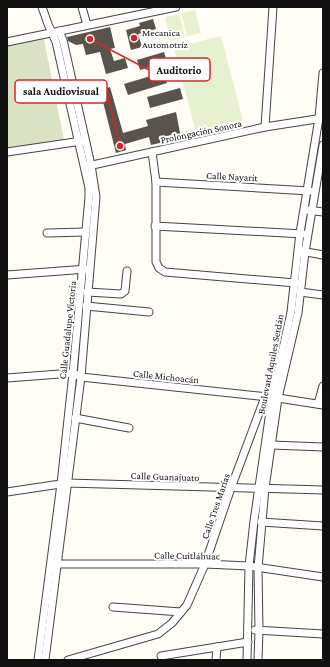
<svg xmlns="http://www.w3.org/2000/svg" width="330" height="667" font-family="'Crimson Pro',serif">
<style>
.cemetery{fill:#d9e3c4}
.pitch{fill:#e6f2cf}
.building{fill:#5a524d}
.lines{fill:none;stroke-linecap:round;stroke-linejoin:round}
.minor-casing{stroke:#444;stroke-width:9}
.minor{stroke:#fff;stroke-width:7}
.poi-dot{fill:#c4262e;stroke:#fff;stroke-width:1.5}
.labels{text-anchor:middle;stroke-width:4;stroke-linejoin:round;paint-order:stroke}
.poi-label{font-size:10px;fill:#111;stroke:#fff;text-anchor:start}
.street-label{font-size:10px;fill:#111;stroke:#fff}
.leader{fill:none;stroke:#d62828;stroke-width:1.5}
.callout-dot{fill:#d62828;stroke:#fff;stroke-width:1.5}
.callout{fill:#fff;stroke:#d62828;stroke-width:1.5}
.callout-label{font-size:11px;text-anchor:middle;font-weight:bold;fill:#111}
</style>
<rect width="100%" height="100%" fill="#fffdf5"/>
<polygon class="cemetery" points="43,35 64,140 7,149 7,44"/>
<g class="pitch">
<polygon points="195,10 201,33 187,36 181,13"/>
<polygon points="179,14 185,37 171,41 165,17"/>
<polygon points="221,36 243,121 196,133 174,48"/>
</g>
<g class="building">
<polygon points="153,19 156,29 138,34 142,47 131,50 126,30 140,26 139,23"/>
<polygon points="110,27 115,48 110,49 114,61 125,58 128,68 106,74 100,52 86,55 83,44 76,45 68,41 67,37"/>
<polygon points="164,52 167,62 140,70 137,60"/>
<polygon points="164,72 167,83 128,95 124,84"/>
<polygon points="110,87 123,133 148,126 146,120 176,112 181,138 151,145 149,137 125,144 126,150 116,153 100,90"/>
<polygon points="180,88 183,99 150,108 147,97"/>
</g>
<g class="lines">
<defs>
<g id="minor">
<polyline points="82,7 87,25"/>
<polyline points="7,42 176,7"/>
<polyline points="265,127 273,7"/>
<polyline points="7,152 82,141"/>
<polyline points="152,152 156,182 156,262 159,268 165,272 296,283"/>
<polyline points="88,166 265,127 323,118"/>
<polyline points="156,182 310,191"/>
<polyline points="307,210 323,212"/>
<polyline points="155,226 303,234"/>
<polyline points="47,233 86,232"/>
<polyline points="301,251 323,255"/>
<polyline points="7,275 87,269"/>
<polyline points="87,292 121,294 125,291 127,271"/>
<polyline points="300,292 323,295"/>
<polyline points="86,306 149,312"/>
<polyline points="7,378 73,373 81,377 278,398 323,405"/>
<polyline points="318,404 323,386"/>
<polyline points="75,418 129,428"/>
<polyline points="271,445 323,447"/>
<polyline points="7,492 67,483 323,490"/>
<polyline points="261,522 323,526"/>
<polyline points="55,564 205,564 249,566 323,577"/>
<polyline points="113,607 181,612"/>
<polyline points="255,630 323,634"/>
<polyline points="161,656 248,642"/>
<polyline points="38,660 61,484 73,373 89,197 89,188 56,42 48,24 42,7"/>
<polyline points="45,660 81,377 96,197 91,165 63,40 59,31"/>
<polyline points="68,660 158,634 172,623 187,605 205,564 231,488 265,397"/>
<polyline points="216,660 217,647"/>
<polyline points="247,660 249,566 254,521 272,398 291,312 300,233 319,118 323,73"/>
<polyline points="258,660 259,630 258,568 265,488 278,398 298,313 305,252 323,145"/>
</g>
</defs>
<use href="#minor" class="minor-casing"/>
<use href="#minor" class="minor"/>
</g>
<circle class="poi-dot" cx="134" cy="38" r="4"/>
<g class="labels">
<g class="poi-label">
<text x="142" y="36">Mecanica<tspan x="142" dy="12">Automotríz</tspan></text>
</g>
<g class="street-label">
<text transform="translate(201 131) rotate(-12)" y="4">Prolongación Sonora</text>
<text transform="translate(232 176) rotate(3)" y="4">Calle Nayarit</text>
<text transform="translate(67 330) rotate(-84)" y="4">Calle Guadalupe Victoria</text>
<text transform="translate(270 364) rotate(-79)" y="4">Boulevard Aquiles Serdán</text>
<text transform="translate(166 376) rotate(6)" y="4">Calle Michoacán</text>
<text transform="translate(165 476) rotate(2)" y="4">Calle Guanajuato</text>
<text transform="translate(215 506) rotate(-71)" y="4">Calle Tres Marías</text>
<text transform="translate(187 555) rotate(1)" y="4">Calle Cuitláhuac</text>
</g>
</g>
<path class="leader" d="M90 39L149 70M120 146L107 92"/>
<g class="callout-dot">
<circle cx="90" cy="39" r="4"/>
<circle cx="120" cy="146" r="4"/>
</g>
<g class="callout">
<rect x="149" y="58" width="61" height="23" rx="4"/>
<rect x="15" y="80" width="92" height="23" rx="4"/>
</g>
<g class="callout-label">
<text x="179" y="74">Auditorio</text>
<text x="61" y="95">sala Audiovisual</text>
</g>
<rect width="330" height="667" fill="none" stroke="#111111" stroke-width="16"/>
</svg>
